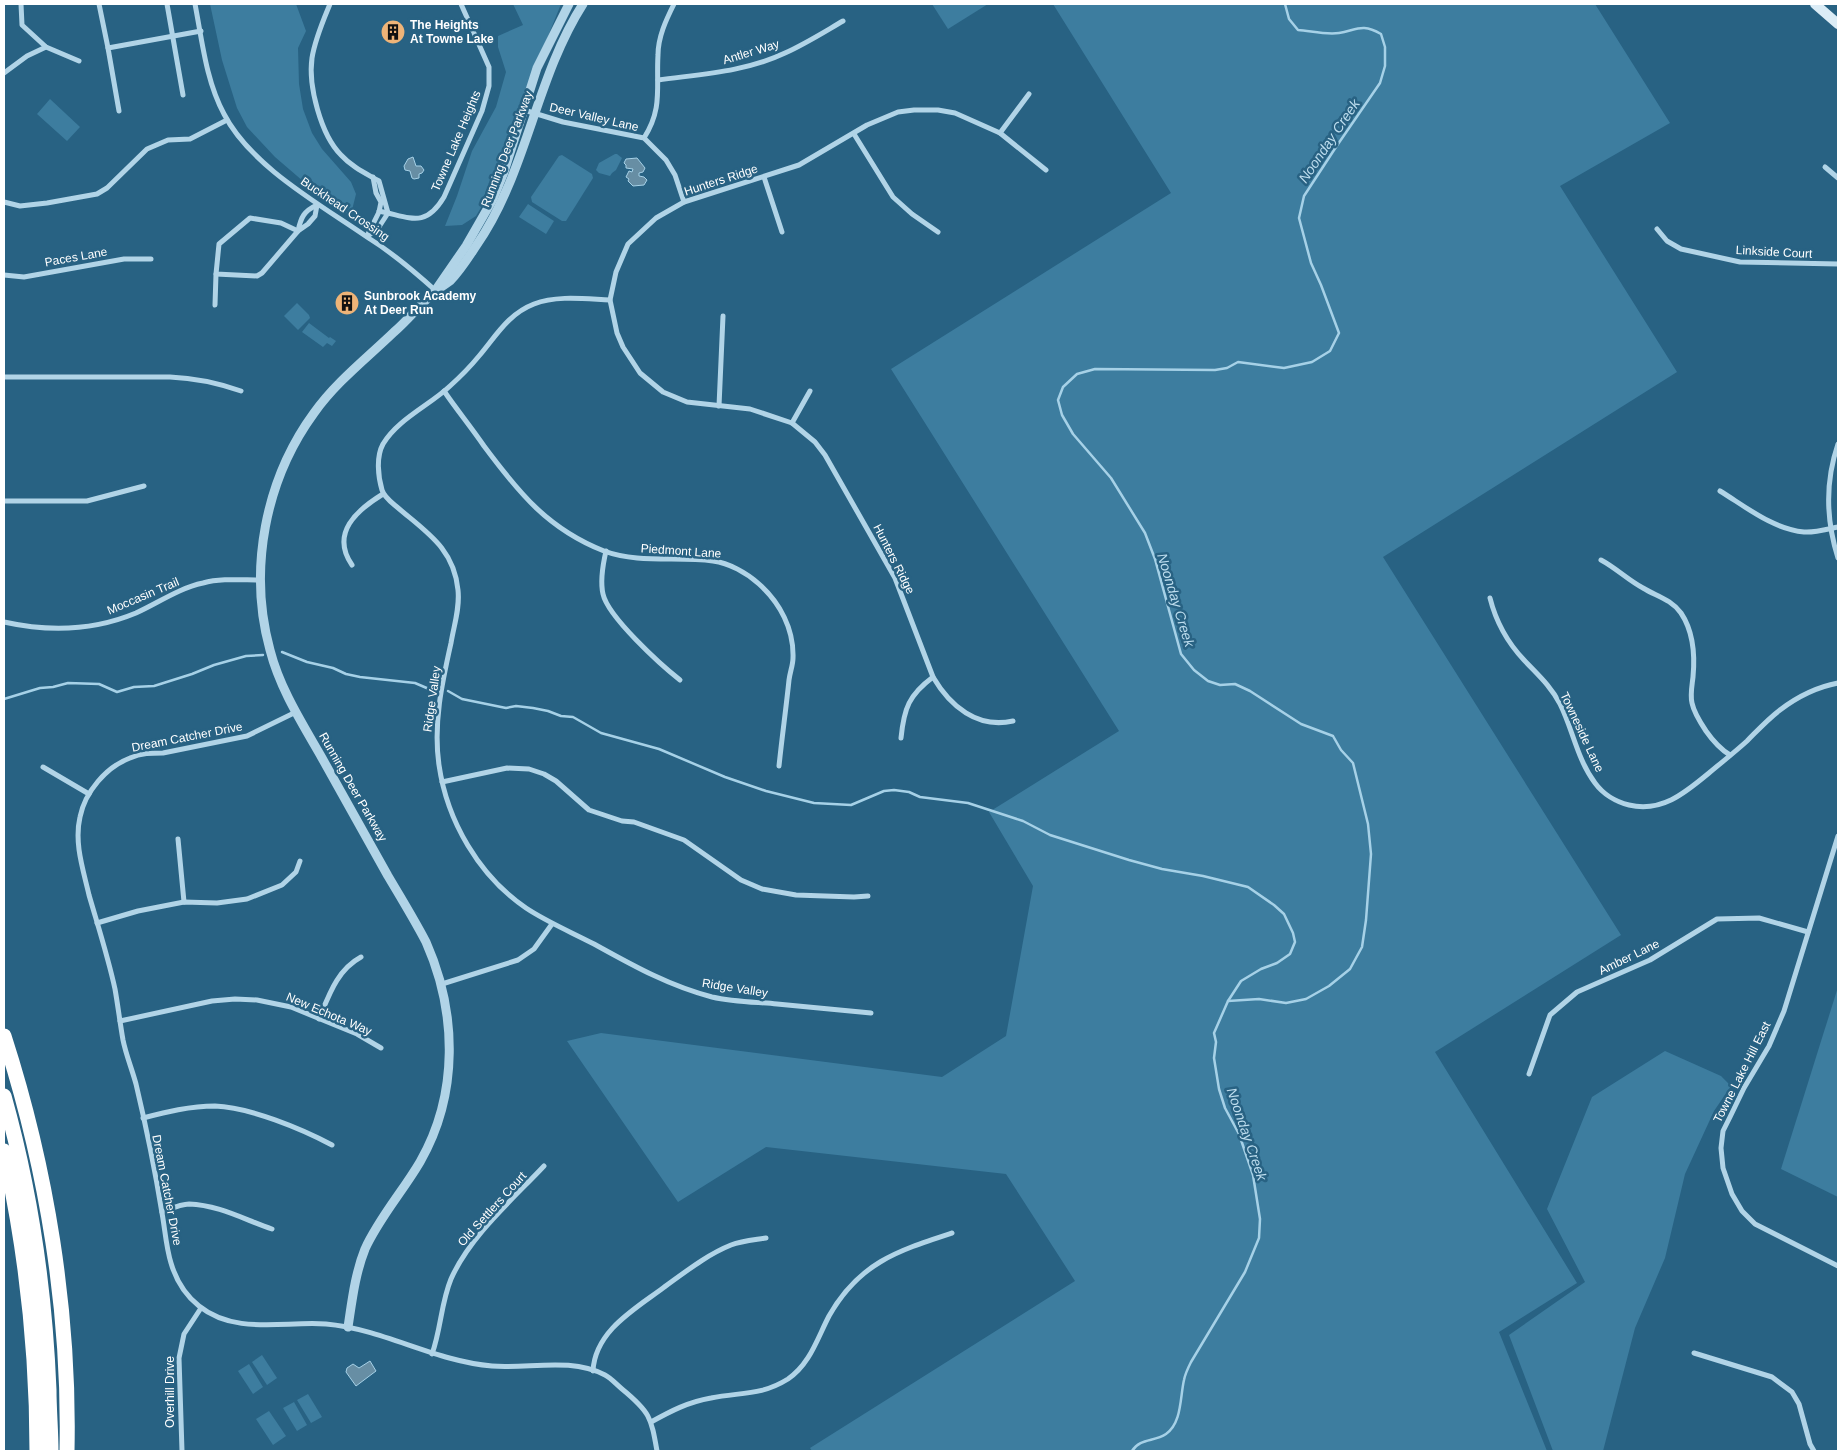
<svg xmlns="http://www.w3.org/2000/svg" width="1842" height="1455" font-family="Arial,sans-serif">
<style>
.green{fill:#3d7d9f}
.water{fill:#678ea4;stroke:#a6d1e7}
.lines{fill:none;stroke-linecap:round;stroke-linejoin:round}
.stream{stroke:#a6d1e7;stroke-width:2.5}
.minor{stroke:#b1d4e7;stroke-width:5}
.tertiary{stroke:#b1d4e7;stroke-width:9}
.secondary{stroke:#dbecf6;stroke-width:10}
.motorway{stroke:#fff;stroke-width:15}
.labels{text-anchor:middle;stroke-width:5;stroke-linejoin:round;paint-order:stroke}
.poi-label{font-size:12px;font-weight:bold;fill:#fff;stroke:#286283;text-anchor:start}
.street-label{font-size:12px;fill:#fff;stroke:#286283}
.water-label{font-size:14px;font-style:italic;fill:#bdddee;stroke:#286283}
</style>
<rect width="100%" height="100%" fill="#286283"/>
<g class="green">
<polygon points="210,4 296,4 306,31 298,48 299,84 303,109 312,133 322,149 351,182 356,194 351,214 343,213 318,194 275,157 247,127 237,108 222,60"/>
<polygon points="513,4 561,4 515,118 502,172 476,216 462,225 445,226 457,196 472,151 496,107 506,72 498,47 498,36 523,25"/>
<polygon points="932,4 988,4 948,29"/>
<polygon points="1053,4 1595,4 1670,123 1560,186 1677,372 1383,557 1621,935 1435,1052 1577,1283 1499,1332 1547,1451 812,1451 810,1448 1075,1281 1006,1174 766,1147 678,1202 567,1041 601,1033 942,1077 1006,1036 1033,886 989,812 1119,731 891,369 1171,193"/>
<polygon points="50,99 80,127 67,141 37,114"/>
<polygon points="615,154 617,154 622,158 616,170 612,173 610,176 599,173 596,170 599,163"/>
<polygon points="562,155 592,174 593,178 566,221 562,221 532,202 531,197 559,156"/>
<polygon points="528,204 554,221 546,234 519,217"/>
<polygon points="297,303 309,315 310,318 298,330 284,316"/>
<polygon points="309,323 329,338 330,337 336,341 332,346 327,343 323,347 302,332"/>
<polygon points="1838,987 1838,1197 1781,1169"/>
<polygon points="1665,1051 1721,1076 1731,1086 1714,1111 1685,1174 1665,1258 1635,1328 1603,1451 1553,1451 1509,1335 1585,1282 1547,1209 1592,1097"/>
<polygon points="262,1355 277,1378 267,1385 252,1362"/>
<polygon points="249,1364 263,1387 253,1394 238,1371"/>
<polygon points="308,1394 322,1417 311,1423 297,1400"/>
<polygon points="294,1402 307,1425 297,1431 283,1408"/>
<polygon points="269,1411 286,1436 273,1445 256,1419"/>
</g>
<g class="water">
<polygon points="413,157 416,166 421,166 424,170 422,173 419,174 419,178 414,179 412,178 410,171 405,170 404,166 408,159"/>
<polygon points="637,158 645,168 643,172 639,173 639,176 644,177 647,180 644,185 633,186 628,181 629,179 626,177 629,171 632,172 633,169 626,168 626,165 624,163 626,159"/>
<polygon points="370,1361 376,1371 356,1386 346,1372 347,1368 353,1364 359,1368"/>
</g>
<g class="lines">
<g class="stream">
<polyline points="282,652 307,662 333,668 346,674 360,677 415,683 429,689"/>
<path d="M 448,691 L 462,699 L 506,708 L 516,706 L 533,708 L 548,711 L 561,716 L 573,717 L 601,733 L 659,749 L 725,777 L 766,791 L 814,803 L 851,805 L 884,791 L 894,790 L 909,792 L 920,797 L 968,803 L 1023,821 L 1050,835 L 1129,860 L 1162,869 L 1203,876 L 1248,887 L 1274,905 L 1284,914 L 1293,933 L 1295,942 L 1290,954 L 1277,963 L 1261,969 L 1241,981 L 1228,1001 L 1214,1033 L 1216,1042 L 1214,1058 L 1219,1089 L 1225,1108 L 1239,1134 L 1253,1175 L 1260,1219 L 1259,1238 L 1245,1272 L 1191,1362 C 1188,1368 1185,1374 1184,1380 C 1180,1397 1182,1423 1166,1434 C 1154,1442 1140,1438 1132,1451"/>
<polyline points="4,699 40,688 53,687 68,683 99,684 117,692 134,687 154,686 192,674 214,665 246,656 263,655"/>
<path d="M 1228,1001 L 1259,999 L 1286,1003 L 1306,999 L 1329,986 L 1350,969 L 1362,947 L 1366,920 L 1371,854 L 1368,824 L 1353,763 L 1341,750 L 1333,736 L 1301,724 L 1250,691 L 1235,684 L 1220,685 L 1208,681 L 1194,670 L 1181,654 L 1155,559 L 1145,533 L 1111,478 L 1073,434 L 1062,415 L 1058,400 L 1063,387 L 1077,374 L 1095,369 L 1215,370 L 1227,368 L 1238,362 L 1284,368 L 1312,362 L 1330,351 L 1339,333 L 1321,285 L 1311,263 L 1299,218 L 1304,196 L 1336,147 L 1380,83 L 1385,66 L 1385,47 L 1381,34 C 1362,23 1357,30 1339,33 C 1326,35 1311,31 1298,30 L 1289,19 L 1285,4"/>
</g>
<g class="minor">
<polyline points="21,4 22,25 46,47 79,61"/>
<polyline points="99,4 108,48"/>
<polyline points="167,4 183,95"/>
<path d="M 195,4 C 202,40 206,81 224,114 C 251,167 323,206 370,239 C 394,254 415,272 436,291"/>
<path d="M 330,4 C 323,21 315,39 312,58 C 308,86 321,135 341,155 C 352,167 365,173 379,181 L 388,213 L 377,230 L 367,236"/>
<polyline points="4,73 27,56 46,47"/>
<path d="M 658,80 C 701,74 745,72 785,53 C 805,44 824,32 843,21"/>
<polyline points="524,110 563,122 644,138 666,160 675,175 684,202"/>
<polyline points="119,111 108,48 201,31"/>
<polyline points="1000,133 1029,94"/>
<polyline points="854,134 893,197 912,214 938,232"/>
<path d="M 644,138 C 663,108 656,88 658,55 C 658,37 666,20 674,4"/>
<polyline points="1825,167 1838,178"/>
<polyline points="764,177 782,232"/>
<polyline points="4,202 20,206 47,203 97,194 107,188 147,149 168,140 190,139 227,120"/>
<path d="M 379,211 C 410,217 425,229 444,197 L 482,111 L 489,86 L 489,67 L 461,4"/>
<polyline points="1657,229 1667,241 1681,249 1740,262 1838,264"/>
<polyline points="298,231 281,223 250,218 219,244 216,274 257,276 262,273 298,231 308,224 315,216 317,205"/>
<path d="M 298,231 C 301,217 304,211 317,205"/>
<polyline points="367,236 379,212 381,202 376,193 373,177"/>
<polyline points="4,275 24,277 124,259 151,259"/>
<path d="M 610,300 C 586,299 557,295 534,304 C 508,314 496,336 479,356 C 470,367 460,377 450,386 C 430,405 398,419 383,444 C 376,457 378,476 382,490 C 384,497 391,502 397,507 C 426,532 454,548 458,590 C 460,608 454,625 451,643 C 442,683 433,724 439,765 C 447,821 479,876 526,908 C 547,922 571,932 594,944 C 632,965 669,986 712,997 C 734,1002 755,1002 777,1004 C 808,1007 840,1010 871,1013"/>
<polyline points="215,305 216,274"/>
<path d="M 4,377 L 170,377 C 195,378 218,383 241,391"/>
<path d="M 444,391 C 457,410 471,427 484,446 C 519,493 548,529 604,551 C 639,564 677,556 713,561 C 729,563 747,573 759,584 C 780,603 794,629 793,658 C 793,665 790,672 789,680 C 786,709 782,737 779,766"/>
<polyline points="719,406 723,316"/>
<polyline points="792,423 810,391"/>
<path d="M 1838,444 C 1825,482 1826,520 1838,558"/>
<path d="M 1720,491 C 1746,507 1773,529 1804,532 C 1814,533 1828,529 1838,527"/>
<polyline points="4,501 87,501 144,486"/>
<path d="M 606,551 C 603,564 600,581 603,594 C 608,617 661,665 680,680"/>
<path d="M 1601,560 C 1616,568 1628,580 1643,588 C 1656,596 1671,599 1681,613 C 1693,631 1695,656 1693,677 C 1692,686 1690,695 1692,703 C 1694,713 1700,722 1706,731 C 1713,741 1720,749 1730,755"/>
<path d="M 352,565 C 330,533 357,510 383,494"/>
<path d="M 1490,598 C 1496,622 1507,642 1524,660 C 1537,674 1551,686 1560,704 C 1573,730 1577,759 1595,783 C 1603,794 1616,802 1629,805 C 1662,813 1686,792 1709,773 C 1722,762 1735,752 1747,741 C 1758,730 1768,719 1780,710 C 1797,697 1817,687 1838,683"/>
<path d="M 4,622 C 49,632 93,631 136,613 C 158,603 179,588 203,583 C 221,578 241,580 260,580"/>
<path d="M 296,712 L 247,736 L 163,753 C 152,753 141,753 130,758 C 106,767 85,792 80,817 C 74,843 83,869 89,895 C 98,926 108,957 115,989 C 118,1006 120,1023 123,1040 C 126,1055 132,1069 136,1084 C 146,1126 155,1170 162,1213 C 165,1229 166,1247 171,1263 C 176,1280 185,1295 199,1306 C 235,1335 283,1321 326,1324 C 383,1329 434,1361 492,1366 C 529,1369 570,1357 605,1375 C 611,1378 617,1385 622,1389 C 650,1412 651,1417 657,1451"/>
<path d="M 1013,721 C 977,729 950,706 933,677 L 895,578 L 825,455 L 815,442 L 792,423 L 750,409 L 687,402 L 663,392 L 640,373 L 623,347 L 617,333 L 610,300 L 616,272 L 628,244 L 656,218 L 684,202 L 799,165 L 867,125 L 898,112 L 914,110 L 938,110 L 955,113 L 1000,133 L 1046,170"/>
<path d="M 901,738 C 904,708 909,695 933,677"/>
<polyline points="43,767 89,794"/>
<polyline points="442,782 507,768 529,769 544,774 556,781 589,810 622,821 634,822 684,840 741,880 762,889 796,895 854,897 868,896"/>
<polyline points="1838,836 1784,1011 1769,1046 1744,1088 1730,1117 1723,1131 1721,1148 1723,1168 1732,1194 1742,1211 1755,1224 1838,1266"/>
<polyline points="178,839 184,902"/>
<polyline points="97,923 138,911 184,902 217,903 247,899 282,885 296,872 300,861"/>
<polyline points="442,984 518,960 534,949 552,924"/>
<path d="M 319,1019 C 329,995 337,970 361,957"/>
<polyline points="120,1021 212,1001 235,999 257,1000 291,1007 357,1034 381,1048"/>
<polyline points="1529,1074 1550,1015 1577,992 1650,960 1717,919 1759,918 1808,932"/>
<path d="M 143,1118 C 166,1112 190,1106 215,1106 C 249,1107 302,1129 332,1145"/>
<path d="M 162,1212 C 170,1209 181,1204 189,1204 C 219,1205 245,1220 272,1229"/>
<polyline points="1694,1353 1772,1377 1792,1392 1799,1404 1810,1444 1814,1451"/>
<path d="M 432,1354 C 441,1329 441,1303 451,1279 C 470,1236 512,1200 544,1166"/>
<path d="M 593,1371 C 595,1331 635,1309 663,1288 C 684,1273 706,1255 731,1245 C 742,1241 754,1240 766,1238"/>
<path d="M 651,1422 C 671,1411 688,1402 711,1398 C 740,1392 761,1396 788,1379 C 810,1364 817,1339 829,1316 C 859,1263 897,1251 952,1233"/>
<polyline points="182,1451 179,1358 184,1334 201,1308"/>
</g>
<g class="tertiary">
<polyline points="437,288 466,246 493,199 504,172 537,68 569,4"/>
<path d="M 348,1327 C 352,1301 355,1274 365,1249 C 379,1218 403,1191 420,1162 C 459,1094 457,1012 426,942 C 414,919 401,898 388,876 C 366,836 344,797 322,758 C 302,723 280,689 270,650 C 248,570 265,480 314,413 C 336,382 367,358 394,332 C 409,319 422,302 437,290 C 441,287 446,284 450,281 C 460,271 468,258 476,246 C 527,173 535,79 583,4"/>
</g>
<polyline class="secondary" points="1815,4 1838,24"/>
<g class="motorway">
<path d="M 4,1036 C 47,1169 70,1312 67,1451"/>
<path d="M 4,1096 C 31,1192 45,1291 49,1390 C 49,1410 51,1431 51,1451"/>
<path d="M 4,1151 C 26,1250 37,1350 37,1451"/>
</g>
</g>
<defs>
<symbol id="building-disc" viewBox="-11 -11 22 22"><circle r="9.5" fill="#eeb478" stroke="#286283"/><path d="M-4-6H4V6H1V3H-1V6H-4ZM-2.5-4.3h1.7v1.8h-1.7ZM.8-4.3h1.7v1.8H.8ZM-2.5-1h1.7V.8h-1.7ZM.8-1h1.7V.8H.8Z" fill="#111"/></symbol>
</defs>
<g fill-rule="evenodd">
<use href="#building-disc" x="379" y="18" width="28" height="28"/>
<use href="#building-disc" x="333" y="289" width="28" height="28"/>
</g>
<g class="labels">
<g class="poi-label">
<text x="410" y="29">The Heights<tspan x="410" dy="14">At Towne Lake</tspan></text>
<text x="364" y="300">Sunbrook Academy<tspan x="364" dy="14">At Deer Run</tspan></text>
</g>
<g class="street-label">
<text transform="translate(751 52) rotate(-17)" y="4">Antler Way</text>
<text transform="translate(594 117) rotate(13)" y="4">Deer Valley Lane</text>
<text transform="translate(456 141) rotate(-67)" y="4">Towne Lake Heights</text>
<text transform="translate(507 149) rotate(-69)" y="4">Running Deer Parkway</text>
<text transform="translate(721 180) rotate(-18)" y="4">Hunters Ridge</text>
<text transform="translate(345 209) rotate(34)" y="4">Buckhead Crossing</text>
<text transform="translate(1774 252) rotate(3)" y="4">Linkside Court</text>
<text transform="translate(76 257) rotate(-10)" y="4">Paces Lane</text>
<text transform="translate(681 551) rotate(4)" y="4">Piedmont Lane</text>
<text transform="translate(894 559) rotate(63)" y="4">Hunters Ridge</text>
<text transform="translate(143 596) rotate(-23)" y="4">Moccasin Trail</text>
<text transform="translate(432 699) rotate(-82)" y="4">Ridge Valley</text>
<text transform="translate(1582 732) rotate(65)" y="4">Towneside Lane</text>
<text transform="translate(187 737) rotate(-11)" y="4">Dream Catcher Drive</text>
<text transform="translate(353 787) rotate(60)" y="4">Running Deer Parkway</text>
<text transform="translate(1629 957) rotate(-26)" y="4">Amber Lane</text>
<text transform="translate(735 988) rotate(9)" y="4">Ridge Valley</text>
<text transform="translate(329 1014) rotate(23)" y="4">New Echota Way</text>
<text transform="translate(1742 1072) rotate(-63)" y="4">Towne Lake Hill East</text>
<text transform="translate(167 1190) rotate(79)" y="4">Dream Catcher Drive</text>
<text transform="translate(492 1209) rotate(-48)" y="4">Old Settlers Court</text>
<text transform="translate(170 1392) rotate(-90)" y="4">Overhill Drive</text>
</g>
<g class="water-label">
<text transform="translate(1329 141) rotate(-56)" y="5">Noonday Creek</text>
<text transform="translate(1176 600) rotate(73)" y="5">Noonday Creek</text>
<text transform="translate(1247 1134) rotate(71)" y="5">Noonday Creek</text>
</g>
</g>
<rect width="1842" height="1455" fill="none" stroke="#ffffff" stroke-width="10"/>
</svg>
